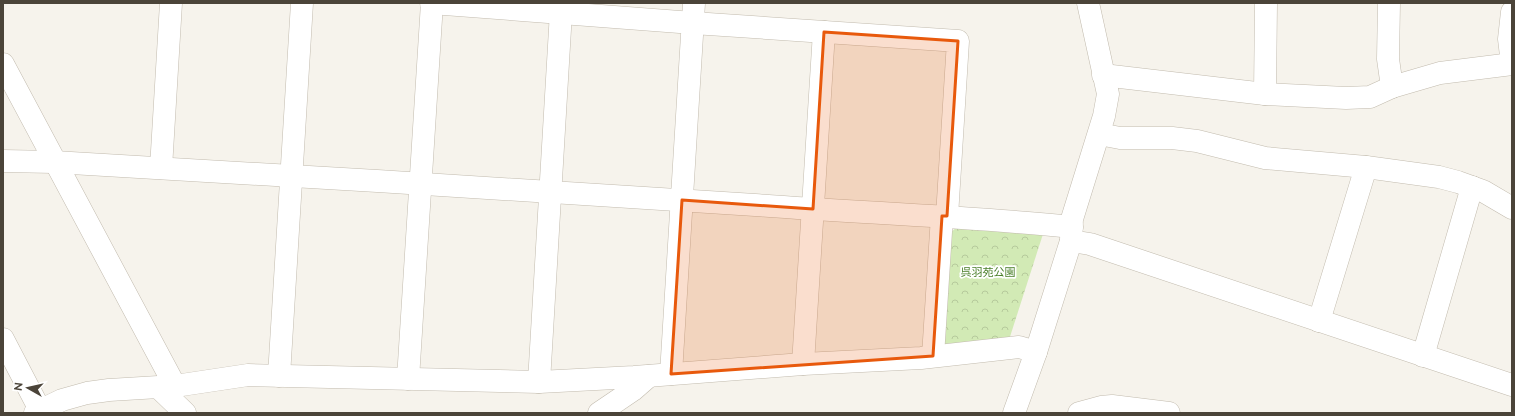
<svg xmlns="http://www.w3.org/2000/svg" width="1515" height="416" font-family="Raleway,'Noto Sans JP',sans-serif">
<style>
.park{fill:url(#park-crowns)}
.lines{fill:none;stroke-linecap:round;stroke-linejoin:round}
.minor-casing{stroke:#c2bbae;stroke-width:23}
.minor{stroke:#fff;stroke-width:22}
.marked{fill:#e8590c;fill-opacity:0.2;stroke:#e8590c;stroke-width:3;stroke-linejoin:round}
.labels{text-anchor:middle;stroke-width:3.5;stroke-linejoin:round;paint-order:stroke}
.park-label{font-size:11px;fill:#4a7f2a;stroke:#fff}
</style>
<defs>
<pattern id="park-crowns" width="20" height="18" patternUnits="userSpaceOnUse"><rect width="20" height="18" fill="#d2eab5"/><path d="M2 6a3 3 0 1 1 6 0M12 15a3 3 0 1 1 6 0" fill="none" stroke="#b6ca9c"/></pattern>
</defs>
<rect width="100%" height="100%" fill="#f6f3ec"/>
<polygon class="park" points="957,227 1043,234 1008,343 942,345 949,234"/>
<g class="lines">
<defs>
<g id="minor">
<polyline points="431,3 693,23 958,41 947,216"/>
<polyline points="1389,3 1388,59 1392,87"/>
<polyline points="3,64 175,386"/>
<polyline points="1512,64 1509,39 1512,12"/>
<polyline points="1103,75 1265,94 1346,98 1370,97 1392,87 1440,73 1512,64"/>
<polyline points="1265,94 1266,3"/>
<polyline points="1099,134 1120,138 1172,138 1197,141 1265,158 1366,167 1439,177 1458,182 1483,191 1512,208"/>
<path d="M 3,161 L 54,162 C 288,175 521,190 755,205 C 860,213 966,216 1072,227"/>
<polyline points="161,168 171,3"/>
<polyline points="1071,241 1090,244 1512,385"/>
<polyline points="1319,321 1366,167"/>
<polyline points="3,339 40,410"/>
<polyline points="933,356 942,216"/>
<polyline points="1423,356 1472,187"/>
<polyline points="803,364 824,32"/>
<polyline points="671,374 694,3"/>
<polyline points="279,376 302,3"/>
<polyline points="408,379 432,3"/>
<polyline points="539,382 561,12"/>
<polyline points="159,388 185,413"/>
<polyline points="35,413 62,400 87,393 109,390 175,386 248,375 539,382 634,377 803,364 921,358 1019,347 1036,352"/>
<polyline points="599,413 633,390 649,376"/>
<polyline points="1014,413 1036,352 1071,241 1072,219 1104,116 1108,94 1088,3"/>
<polyline points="1079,413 1101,407 1112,406 1169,413"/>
</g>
</defs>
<use href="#minor" class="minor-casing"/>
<use href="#minor" class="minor"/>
</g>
<path class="marked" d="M 824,32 L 958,41 L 947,216 L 942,216 L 933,356 L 671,374 L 682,200 L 813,209 Z"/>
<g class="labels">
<g class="park-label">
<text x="988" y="276">呉羽苑公園</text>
</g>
</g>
<rect width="1515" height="416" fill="none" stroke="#4b4439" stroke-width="8"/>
<g transform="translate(28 388) rotate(278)" stroke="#ffffff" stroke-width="3" paint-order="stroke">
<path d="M0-3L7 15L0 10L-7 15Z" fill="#4b4439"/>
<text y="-6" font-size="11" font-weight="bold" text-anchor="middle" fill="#4b4439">N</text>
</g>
</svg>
